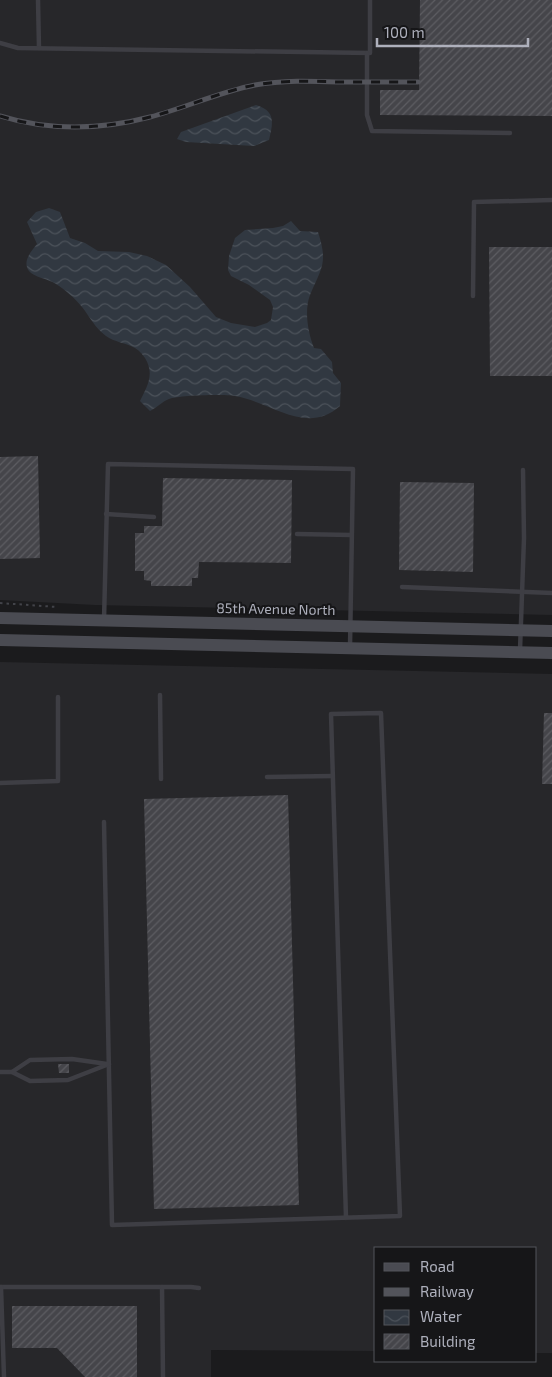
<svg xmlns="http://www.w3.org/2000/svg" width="552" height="1377" font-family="'Exo 2',sans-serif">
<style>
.built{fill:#27272a}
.water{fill:url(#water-waves)}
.building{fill:url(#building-hatch)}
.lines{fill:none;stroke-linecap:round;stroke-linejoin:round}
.path{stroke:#424349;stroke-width:2;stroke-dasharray:2.5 4;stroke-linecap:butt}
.lane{stroke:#3e3e44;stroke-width:4.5}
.secondary{stroke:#4a4b52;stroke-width:12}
.rail-casing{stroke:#53545b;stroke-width:5}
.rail{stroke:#161618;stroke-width:3;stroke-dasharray:9;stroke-linecap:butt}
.labels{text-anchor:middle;stroke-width:4;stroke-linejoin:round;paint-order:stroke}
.street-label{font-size:14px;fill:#aeb0bc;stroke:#161618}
</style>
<defs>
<pattern id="water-waves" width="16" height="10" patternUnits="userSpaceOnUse" patternTransform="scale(1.25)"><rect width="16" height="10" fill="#313841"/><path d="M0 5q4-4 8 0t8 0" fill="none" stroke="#4c525a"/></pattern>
<pattern id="building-hatch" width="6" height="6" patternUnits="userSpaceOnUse" patternTransform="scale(1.25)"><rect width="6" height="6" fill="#45454a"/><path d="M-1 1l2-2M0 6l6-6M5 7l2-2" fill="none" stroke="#5d5d62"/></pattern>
</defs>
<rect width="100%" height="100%" fill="#1b1b1d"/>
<g class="built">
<polygon points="0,0 552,0 552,615 95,605 0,600"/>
<polygon points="0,662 552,674 552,1353 536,1353 536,1248 376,1248 376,1351 211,1350 211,1377 0,1377"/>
</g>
<g class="water">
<path d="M 256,105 C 276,111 273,123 269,140 L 254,146 L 186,142 L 177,139 L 181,132 Z"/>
<path d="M 49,208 L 60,212 L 70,238 L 85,243 L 98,251 L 129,252 L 147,256 L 166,265 L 190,287 L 216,317 L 231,323 L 255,327 L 267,323 L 271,320 L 273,307 L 270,300 L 249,285 L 231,276 L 228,270 L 229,256 L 235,238 L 245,230 L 273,228 L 283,226 L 291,221 L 300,231 L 318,232 C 328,263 322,267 310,295 C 304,311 308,332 314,348 L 321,349 L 332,362 L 333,373 L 341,383 L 340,406 C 306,436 272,402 235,396 C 225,394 179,395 169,399 C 163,401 156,408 150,411 L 140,401 C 147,387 155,374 145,358 C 142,354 140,351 135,348 C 126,343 114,342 106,336 C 95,328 90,317 82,307 C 75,298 65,290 56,284 C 49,279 33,277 29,271 C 22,261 31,252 37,244 L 27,222 L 36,212 Z"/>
</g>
<g class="building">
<polygon points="420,0 552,0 552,116 380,115 380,90 419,90"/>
<polygon points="489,247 552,247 552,376 490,376"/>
<polygon points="38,456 40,558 0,559 0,457"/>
<polygon points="163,478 292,480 291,563 199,562 198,578 192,578 192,586 151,586 151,581 144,580 144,571 135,571 135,533 144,533 144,526 162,526"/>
<polygon points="400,482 474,483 473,572 399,570"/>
<polygon points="544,713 552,713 552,784 542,784"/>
<polygon points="288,795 299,1205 154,1209 144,799"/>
<polygon points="58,1064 69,1064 69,1073 59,1073"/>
<polygon points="12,1306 137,1306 137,1377 85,1377 57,1348 12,1348"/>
</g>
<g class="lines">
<polyline class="path" points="0,603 57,607"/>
<g class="lane">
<polyline points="38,0 39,48"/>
<polyline points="0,43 18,48 370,53 370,0"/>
<polyline points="367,53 367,115 372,131 510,133"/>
<polyline points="473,296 474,202 552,200"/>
<polyline points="106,514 154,517"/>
<polyline points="297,534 351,535"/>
<polyline points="402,587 552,593"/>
<polyline points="104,620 108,464 353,469 350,647"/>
<polyline points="520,650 524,538 523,470"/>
<polyline points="160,695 161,779"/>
<polyline points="267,777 333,776"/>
<polyline points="0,783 58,781 58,697"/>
<polyline points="104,822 112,1225 400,1216 381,713 331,714 346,1218"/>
<polyline points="0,1072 12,1072 30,1081 68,1080 109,1064"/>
<polyline points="12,1072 30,1060 72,1059 107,1064"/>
<polyline points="0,1287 162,1287 163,1377"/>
<polyline points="1,1287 4,1377"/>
<polyline points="162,1287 191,1287 199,1288"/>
</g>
<g class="secondary">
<polyline points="0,618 552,631"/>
<polyline points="0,640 552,653"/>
</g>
<defs>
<path id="rail" d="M 0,116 C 48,131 101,130 150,117 C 185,108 219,92 255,85 C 283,80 311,81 338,82 C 365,82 392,82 418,82"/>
</defs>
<use href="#rail" class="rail-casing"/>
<use href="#rail" class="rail"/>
</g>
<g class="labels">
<g class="street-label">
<text transform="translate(276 609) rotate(1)" y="5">85th Avenue North</text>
</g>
</g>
<rect x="374" y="1247" width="162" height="115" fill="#161618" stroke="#53545a"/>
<rect x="384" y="1263" width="25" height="8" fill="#4a4b52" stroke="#53545a"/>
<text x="420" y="1272" font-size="15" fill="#aeb0bc">Road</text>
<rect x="384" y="1288" width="25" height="8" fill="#53545b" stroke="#53545a"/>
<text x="420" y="1297" font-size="15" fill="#aeb0bc">Railway</text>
<rect x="384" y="1310" width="25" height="15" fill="url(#water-waves)" stroke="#53545a"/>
<text x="420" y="1322" font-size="15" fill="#aeb0bc">Water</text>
<rect x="384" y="1334" width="25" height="15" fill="url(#building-hatch)" stroke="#53545a"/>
<text x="420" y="1347" font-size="15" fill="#aeb0bc">Building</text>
<path d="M377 38v8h151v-8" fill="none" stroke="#aeb0bc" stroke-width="2.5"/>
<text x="384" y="38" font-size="15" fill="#aeb0bc" stroke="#161618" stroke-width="4" paint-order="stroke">100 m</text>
</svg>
